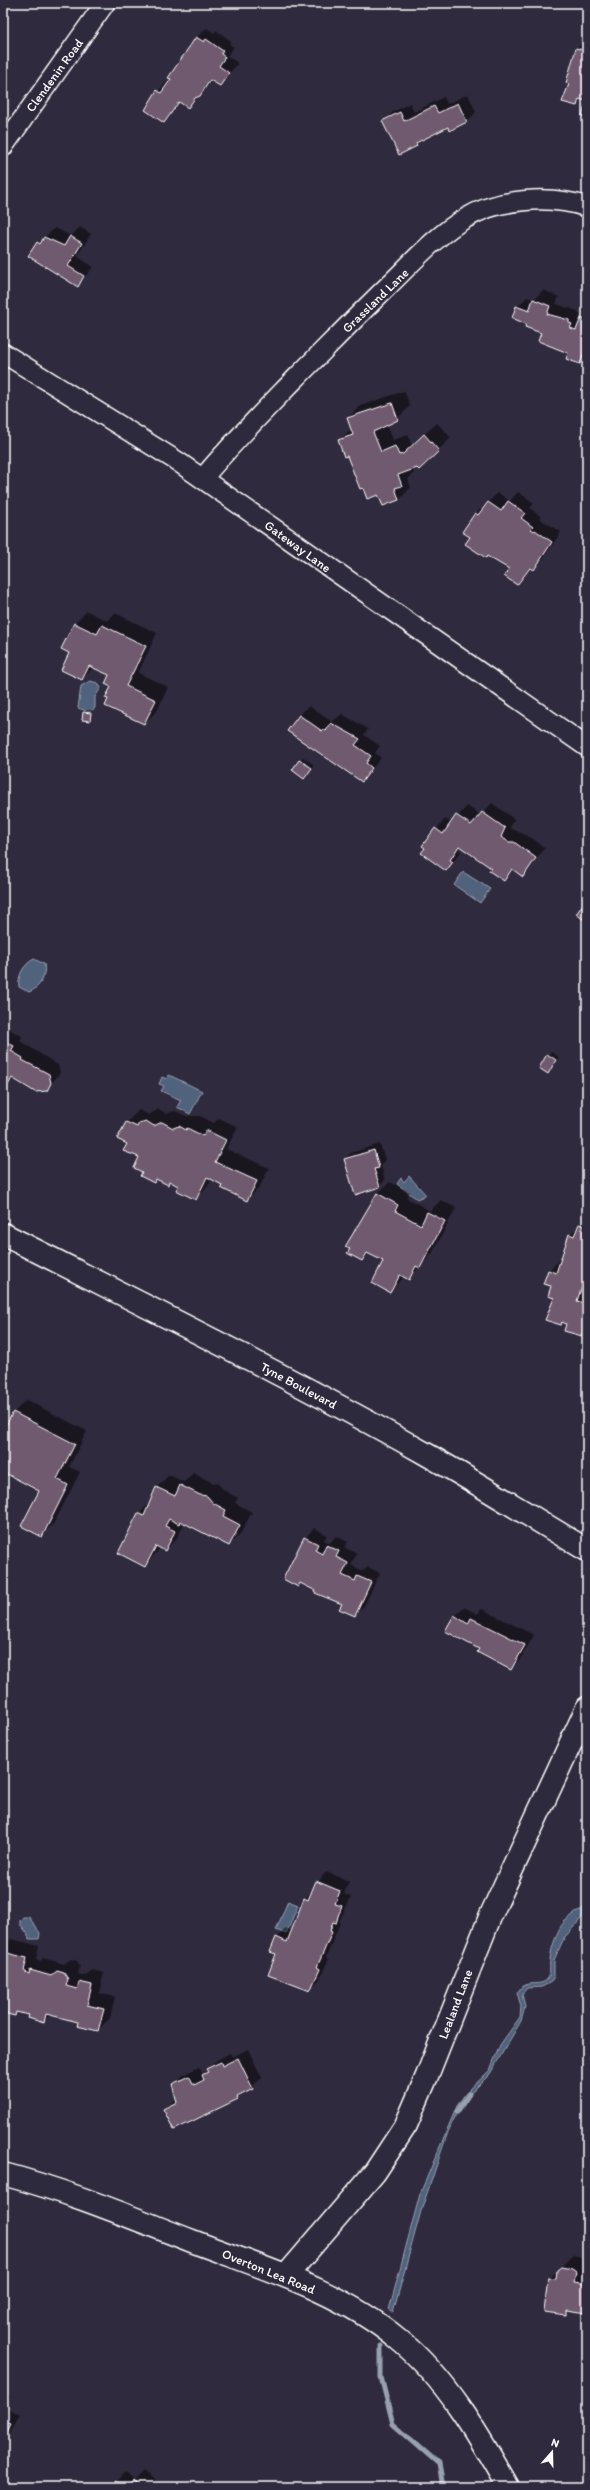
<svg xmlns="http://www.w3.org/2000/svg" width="590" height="2490" font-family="Itim,sans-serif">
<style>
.water{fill:#51627c;stroke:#97a1b0}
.shadow{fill:#0007}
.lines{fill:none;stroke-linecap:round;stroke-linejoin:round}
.stream{stroke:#97a1b0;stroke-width:5}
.building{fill:#705a6f;stroke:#fff}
.street-casing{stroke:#fff;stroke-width:22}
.secondary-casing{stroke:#fff;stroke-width:25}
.street{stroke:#2f2a3d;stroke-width:19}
.secondary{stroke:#2f2a3d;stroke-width:22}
.labels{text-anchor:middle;stroke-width:3;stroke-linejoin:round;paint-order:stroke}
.street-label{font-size:13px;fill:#fff;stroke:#2f2a3d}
</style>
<rect width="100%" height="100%" fill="#2f2a3d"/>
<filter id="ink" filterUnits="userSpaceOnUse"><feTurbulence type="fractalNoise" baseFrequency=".025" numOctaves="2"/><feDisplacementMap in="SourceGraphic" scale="8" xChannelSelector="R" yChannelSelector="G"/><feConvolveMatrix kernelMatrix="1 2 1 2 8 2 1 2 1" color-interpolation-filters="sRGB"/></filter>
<g filter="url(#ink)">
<g class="water">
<polygon points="90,681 98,683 101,688 95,697 95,708 90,712 78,708 81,686"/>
<polygon points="463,872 490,889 480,903 454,885"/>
<path d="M 34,959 L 44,964 C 47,975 39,989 29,992 L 19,987 C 17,976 24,964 34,959 Z"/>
<polygon points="169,1075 202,1091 190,1114 177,1107 181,1100 161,1091 164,1086 159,1084 162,1077 167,1079"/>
<polygon points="409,1176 426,1195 417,1199 397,1184 401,1178 404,1182"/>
<polygon points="288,1901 298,1905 286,1934 276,1930"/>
<path d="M 587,1905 L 587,1912 L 564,1938 L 554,1960 L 554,1976 L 551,1982 L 542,1987 L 527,1988 L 522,1994 L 525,2007 L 521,2021 L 490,2074 L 462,2102 L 448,2132 L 421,2211 L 393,2313 L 389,2310 L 420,2194 L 457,2106 L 465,2094 L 490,2070 L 500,2045 L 520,2017 L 521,2006 L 517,1993 C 526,1977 541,1989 548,1978 C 551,1972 549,1966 550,1959 C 551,1949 557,1930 564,1922 C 571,1915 580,1911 587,1905 Z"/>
<polygon points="23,1917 29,1917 40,1933 39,1939 29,1939 27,1933 20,1924 20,1920"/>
</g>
<g class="shadow">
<polygon points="207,28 214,33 216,30 231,41 229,44 234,47 227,56 238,63 219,85 213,80 188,107 181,102 164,122 158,91 167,82 170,83 172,79 169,77 197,37"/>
<polygon points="587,39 587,100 582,99 576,105 570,83 577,48"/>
<polygon points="468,94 476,112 467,122 450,130 448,126 424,138 417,145 383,122 393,112 410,103 414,112 444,97 447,104"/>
<polygon points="80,227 91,234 77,256 93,267 78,285 38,243 55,228 71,236"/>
<polygon points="543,290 559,297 556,304 578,311 578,313 580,314 579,318 581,319 587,314 587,355 579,363 569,353 528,324 517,307 527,297 534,300"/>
<polygon points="404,391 410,406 397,419 387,424 393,440 408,435 411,444 417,441 437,423 451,438 419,468 418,466 412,468 414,473 408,479 411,487 399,500 379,493 339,441 352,428 348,418 360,406"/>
<polygon points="518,492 534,503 530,508 541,517 540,519 561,532 543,559 534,569 532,568 517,584 511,569 463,532 476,513 498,493 510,501"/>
<polygon points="87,611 107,621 115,613 157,633 138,673 168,687 157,711 144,723 112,686 110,675 94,667 82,679 70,652 74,624"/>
<polygon points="309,706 332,722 342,714 368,729 364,735 380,746 375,753 381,758 362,781 299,715"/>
<polygon points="86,710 93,710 89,719 84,713"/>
<polygon points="303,757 314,765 307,774 293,770"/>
<polygon points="492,803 514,819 510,828 532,838 545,848 523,876 514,869 504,880 492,868 461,846 459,850 461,852 446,870 423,846 445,819 452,823 467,806 481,815"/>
<polygon points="3,996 9,999 3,1009"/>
<polygon points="3,1026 22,1036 20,1041 58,1065 60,1073 46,1090 14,1078 8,1084 3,1081"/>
<polygon points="551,1052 559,1057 548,1072 548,1055"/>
<polygon points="159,1109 166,1114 175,1111 186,1116 200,1116 214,1123 219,1118 238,1127 226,1149 269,1168 259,1188 247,1200 212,1179 208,1186 196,1198 170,1181 167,1183 157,1178 154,1182 144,1172 141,1156 128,1143 127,1122 139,1110 149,1115"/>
<polygon points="380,1144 385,1160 381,1165 385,1180 379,1187 345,1159 351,1153"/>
<polygon points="390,1182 410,1192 407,1198 430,1211 441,1200 456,1208 432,1254 409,1278 405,1276 390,1292 384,1261 369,1253 362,1260 377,1194"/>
<polygon points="587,1217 587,1334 584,1333 581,1335 567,1323 563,1322 560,1324 549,1271 561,1258 570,1235"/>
<polygon points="26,1400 87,1431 69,1467 80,1472 54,1523 42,1535 40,1490 8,1474 3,1476 3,1434 14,1412"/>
<polygon points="193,1473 213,1483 216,1482 225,1491 238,1498 235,1503 252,1512 241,1533 229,1545 185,1522 177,1538 165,1550 160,1548 145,1566 139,1514 151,1501 157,1487 169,1475 184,1482"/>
<polygon points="314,1528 327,1535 324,1540 330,1543 336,1536 348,1542 345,1548 357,1553 351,1565 363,1571 368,1567 380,1573 364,1606 354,1615 343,1603 301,1582 298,1585 305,1538"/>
<polygon points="464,1607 477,1614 482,1609 534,1635 520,1660 511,1669 480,1648 454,1616"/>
<polygon points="326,1872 349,1881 344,1894 351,1897 339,1922 340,1922 326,1958 329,1959 319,1980 309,1990 278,1954 277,1938 286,1928 293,1931 305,1899"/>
<polygon points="11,1939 39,1946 36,1959 40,1961 43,1958 64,1964 71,1959 77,1961 80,1966 78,1974 86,1976 92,1970 104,1973 99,1993 115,1997 110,2018 98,2030 79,2021 51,2014 44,2021 18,2011 14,2014 3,2012 3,1947"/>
<polygon points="248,2049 262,2078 238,2098 174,2129 164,2109 177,2098 173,2085 183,2075 199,2067 203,2075 217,2060 230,2053 232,2057"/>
<polygon points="574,2255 587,2259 587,2319 587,2312 570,2310 565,2314 549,2279"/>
<polygon points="3,2393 10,2396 4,2407 20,2415 3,2445"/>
<polygon points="143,2471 163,2487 111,2487 126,2472 134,2480"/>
</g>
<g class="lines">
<g class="stream">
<polyline points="457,2112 469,2094"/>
<polyline points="381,2346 381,2377 393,2424 439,2464 443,2487"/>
</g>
</g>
<g class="building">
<polygon points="196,37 204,42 206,39 223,51 221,54 225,57 219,66 229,73 220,86 210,80 200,96 195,98 188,108 179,102 164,123 145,110 157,90 161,93 171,79 168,78"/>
<polygon points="576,48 587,51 587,118 582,116 586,101 579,99 577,106 562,102 569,84 566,83"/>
<polygon points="458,103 467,122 449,131 448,127 416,143 417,146 399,155 382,121 400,112 404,121 434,106 438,113"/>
<polygon points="70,236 82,243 68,266 84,276 78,287 28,256 37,242 40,244 44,237 64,246"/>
<polygon points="533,299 550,306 547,314 569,320 569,323 572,324 570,328 576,330 581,318 587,321 587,354 584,353 580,364 566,359 568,353 538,341 541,333 525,327 526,324 512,318 516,306 529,311"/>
<polygon points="392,403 398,420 373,432 381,452 395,446 399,455 403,454 424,434 439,451 419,470 417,468 398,475 402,486 395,488 399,500 383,506 378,495 367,499 363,488 360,489 347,456 344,457 338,440 353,435 347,418"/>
<polygon points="508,501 525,513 521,518 533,527 531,529 534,531 535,530 552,542 534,570 530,568 517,585 504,576 509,569 487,556 486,558 465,544 470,537 462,532 475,513 478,515 488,502 501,511"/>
<polygon points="74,623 97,634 102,625 146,646 126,686 156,700 144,724 105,706 108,699 105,698 111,687 105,684 109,675 89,666 82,680 61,670 69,653 61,649"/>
<polygon points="83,712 91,713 90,721 82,720"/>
<polygon points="299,715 322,731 324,729 326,731 331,723 360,739 355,745 371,756 366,763 372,768 362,782 287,731"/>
<polygon points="299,760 312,768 304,779 292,770"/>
<polygon points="482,812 505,828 501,837 509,842 514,842 536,858 523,877 512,869 504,881 489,871 491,868 459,846 450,860 453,862 446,871 421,853 425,848 422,846 435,828 443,834 456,815 471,825"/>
<polygon points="587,899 587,922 576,914"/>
<polygon points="3,1040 14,1046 11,1051 23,1058 22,1060 49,1074 51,1083 47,1091 35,1092 12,1078 8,1085 3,1082"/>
<polygon points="547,1054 556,1060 548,1074 539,1068"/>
<polygon points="146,1121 154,1126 162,1122 173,1128 179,1126 186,1130 187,1128 203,1136 206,1130 226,1140 215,1162 257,1181 247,1201 221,1188 222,1185 207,1177 196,1200 176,1190 178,1186 169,1181 168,1185 156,1179 154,1183 140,1176 142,1172 134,1168 139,1157 123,1151 127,1144 117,1139 126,1122 137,1127 139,1123"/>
<polygon points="374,1150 379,1168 374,1169 380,1187 355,1195 344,1159"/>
<polygon points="377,1193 398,1205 395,1211 421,1225 427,1212 445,1221 420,1268 416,1266 409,1280 400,1275 390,1293 372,1283 383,1261 367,1253 362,1261 347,1253 350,1249 345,1247"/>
<polygon points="579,1224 587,1227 587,1272 577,1301 587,1304 587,1334 582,1333 582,1336 564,1331 566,1324 562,1322 561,1325 545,1320 554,1298 548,1296 551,1286 543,1284 548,1270 556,1273 569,1234 574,1236"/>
<polygon points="13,1412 75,1444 57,1479 68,1485 42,1537 21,1526 39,1491 7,1474 5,1478 3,1477 3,1431"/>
<polygon points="180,1485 200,1495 207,1496 213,1503 226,1510 223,1516 240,1525 229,1546 180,1521 179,1524 169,1519 165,1526 175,1531 165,1551 156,1546 145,1567 118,1553 138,1513 144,1516 156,1487 175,1496"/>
<polygon points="304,1537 318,1544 315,1550 322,1554 326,1545 339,1551 336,1557 348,1563 342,1575 355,1581 357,1576 371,1582 355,1616 339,1609 342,1604 315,1593 316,1591 300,1583 298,1587 283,1579"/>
<polygon points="454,1615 468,1624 471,1618 525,1645 511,1670 477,1652 479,1649 445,1631"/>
<polygon points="316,1881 340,1891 335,1904 342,1906 336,1923 333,1922 330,1931 332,1932 317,1967 320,1969 310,1991 268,1975 276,1954 270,1952 276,1937 287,1942 304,1898 308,1900"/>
<polygon points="3,1952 27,1958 24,1971 29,1974 30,1970 51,1976 57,1971 64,1973 68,1979 66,1986 77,1989 79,1982 92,1985 87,2005 104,2009 98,2031 77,2026 78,2022 46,2014 44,2023 28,2018 29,2015 16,2012 15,2016 3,2013"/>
<polygon points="238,2058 253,2089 237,2097 238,2099 174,2130 163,2109 177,2102 172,2084 189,2076 194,2085 204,2080 202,2075 208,2072 206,2069 221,2062 222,2066"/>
<polygon points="561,2267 572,2269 576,2272 574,2282 587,2284 587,2320 585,2319 586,2313 566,2310 566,2315 544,2312 548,2278 556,2279 557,2270"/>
<polygon points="3,2420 11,2424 3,2440"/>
<polygon points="133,2480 141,2487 127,2487"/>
<polygon points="116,2481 123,2487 110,2487"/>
</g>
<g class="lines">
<defs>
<g id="street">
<polyline points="3,147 105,3"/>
<polyline points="3,353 177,461 587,747"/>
<path d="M 203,478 C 232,443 264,411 296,378 C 326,348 356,317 386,288 C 411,264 436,235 466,218 C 499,198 551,195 587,207"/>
</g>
<g id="secondary">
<path d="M 3,1234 C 145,1306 288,1376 426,1454 C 481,1485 533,1518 587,1550"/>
<path d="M 3,2174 C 68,2191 130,2217 192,2241 C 262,2268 339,2290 398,2339 C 446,2378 478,2434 508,2487"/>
<polyline points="286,2276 375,2172 406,2125 427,2076 490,1917 587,1708"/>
</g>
</defs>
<use href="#street" class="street-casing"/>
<use href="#secondary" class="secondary-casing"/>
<use href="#street" class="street"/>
<use href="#secondary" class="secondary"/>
</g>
</g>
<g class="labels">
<g class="street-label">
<text transform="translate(54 75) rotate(-54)" y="5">Clendenin Road</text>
<text transform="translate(375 300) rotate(-44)" y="5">Grassland Lane</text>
<text transform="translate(298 546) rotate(36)" y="5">Gateway Lane</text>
<text transform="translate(299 1385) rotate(28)" y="5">Tyne Boulevard</text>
<text transform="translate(455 2004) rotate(-69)" y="5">Lealand Lane</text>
<text transform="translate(269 2271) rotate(22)" y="5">Overton Lea Road</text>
</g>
</g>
<rect width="590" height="2490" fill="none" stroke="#2f2a3d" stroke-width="16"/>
<rect x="8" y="8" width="574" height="2474" fill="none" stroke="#fff" stroke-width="1.5" filter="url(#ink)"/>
<g transform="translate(552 2452) rotate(20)" stroke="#2f2a3d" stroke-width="3" paint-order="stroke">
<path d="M0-3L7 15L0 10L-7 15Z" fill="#ffffff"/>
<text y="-6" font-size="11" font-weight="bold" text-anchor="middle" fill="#ffffff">N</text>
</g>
</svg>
